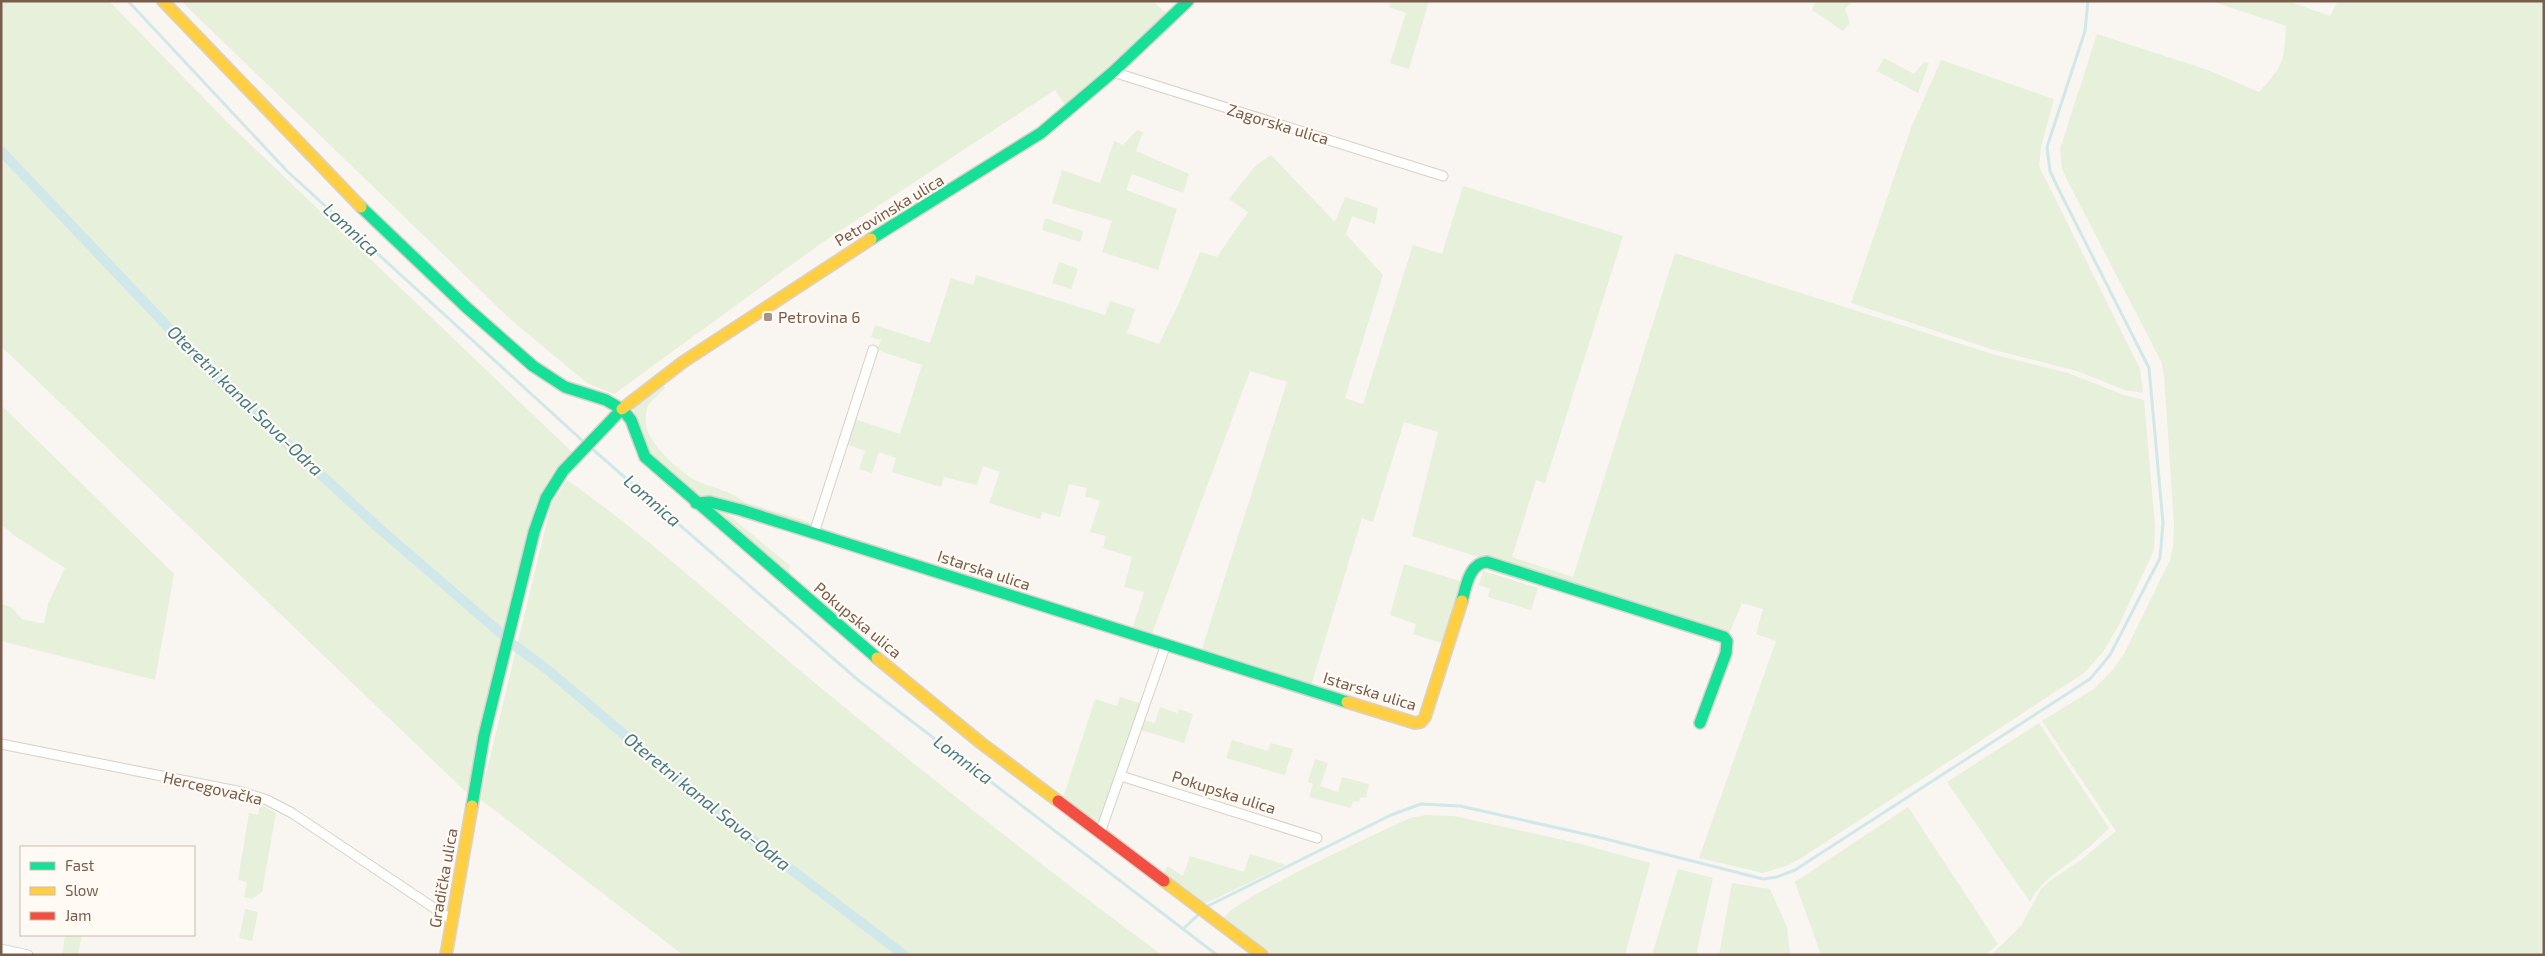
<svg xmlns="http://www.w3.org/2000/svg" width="2545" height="956" font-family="'Exo 2',sans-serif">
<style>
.green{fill:#e7f0db}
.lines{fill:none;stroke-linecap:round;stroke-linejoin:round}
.stream{stroke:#d0e8ea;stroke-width:3}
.canal{stroke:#d0e8ea;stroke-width:10}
.street-casing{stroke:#d7d1cb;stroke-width:11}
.fast-casing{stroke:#d9d2cb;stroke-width:14}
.slow-casing{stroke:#d9d2cb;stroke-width:14}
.jam-casing{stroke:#d9d2cb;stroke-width:14}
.street{stroke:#fefefd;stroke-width:9}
.fast{stroke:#16e098;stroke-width:11}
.slow{stroke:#ffcf43;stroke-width:11}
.jam{stroke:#f24e42;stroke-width:11}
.poi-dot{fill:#a69286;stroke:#fffaf3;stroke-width:2}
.labels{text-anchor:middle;stroke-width:4.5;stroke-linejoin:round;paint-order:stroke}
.street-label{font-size:16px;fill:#7a5c4d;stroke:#fffaf3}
.poi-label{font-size:16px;fill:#7a5c4d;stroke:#fffaf3;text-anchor:start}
.water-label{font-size:18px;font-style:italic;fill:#437c86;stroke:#fffaf3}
</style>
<rect width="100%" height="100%" fill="#f9f5f0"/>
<g class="green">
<polygon points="1,1 109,1 228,123 573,453 552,474 536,503 467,793 1,346"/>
<polygon points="181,1 1156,1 1155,3 1168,15 1066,107 1055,90 823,242 614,394 587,383 510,319"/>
<polygon points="1391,1 1429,1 1409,69 1390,63 1406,13 1389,7"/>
<polygon points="1816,1 1853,1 1845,9 1850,23 1843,31 1812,10"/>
<path d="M 2211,1 L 2288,1 L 2330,16 L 2338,1 L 2544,1 L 2544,955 L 1991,955 L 2021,926 L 2041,889 L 2048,882 L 2081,860 L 2116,831 L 2042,721 L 2095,688 L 2111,672 L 2124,654 L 2170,560 L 2173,547 L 2174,523 L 2164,375 L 2161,361 L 2066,178 L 2062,168 L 2060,149 L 2097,34 L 2208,70 L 2259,92 C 2284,65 2284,62 2286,26 Z"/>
<polygon points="1884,58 1914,74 1924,62 1929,63 1918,93 1877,71"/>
<polygon points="1941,60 2054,99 2041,147 2039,166 2140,369 2143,393 2125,390 2077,371 1994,350 1851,303 1911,128"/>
<polygon points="1137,130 1143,132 1136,151 1189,174 1183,193 1132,174 1126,190 1177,209 1158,270 1102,252 1112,221 1052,203 1062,170 1100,183 1114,141 1123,145"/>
<polygon points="1271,155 1335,222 1345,197 1378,208 1375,224 1352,216 1346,234 1383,275 1345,398 1363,404 1413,245 1442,254 1463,186 1623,236 1545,483 1536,480 1512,557 1573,577 1675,253 1992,354 2068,373 2124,395 2144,400 2155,526 2154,550 2120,623 2103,652 2084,673 1803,857 1786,866 1763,873 1699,858 1776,641 1756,634 1763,609 1742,603 1728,636 1412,536 1438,432 1404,422 1373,522 1362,518 1311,686 1201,652 1287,382 1250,371 1151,636 1132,630 1144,592 1124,587 1132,557 1103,548 1106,536 1090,532 1100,501 1085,496 1087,488 1069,484 1060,517 1042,512 1040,519 989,503 1000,472 983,466 977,485 944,477 941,487 892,472 896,458 879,452 872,473 859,469 865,451 846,444 854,419 900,434 922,365 877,350 881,340 871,337 875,325 930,343 951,278 973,285 976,275 1105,315 1110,301 1135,309 1127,333 1159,344 1180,301 1200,252 1217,257 1248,212 1229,199 1255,166"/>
<polygon points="1045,218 1083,231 1080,242 1042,230"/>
<polygon points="1059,262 1078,269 1071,289 1052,283"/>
<path d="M 660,385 L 666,387 L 648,405 C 646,411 645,418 646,425 C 648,443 681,474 697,481 C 713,488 731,491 744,502 L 810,522 L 809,528 L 695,495 L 644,448 L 633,407 Z"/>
<polygon points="1,405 174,574 155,680 1,641 1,604 11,607 22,619 44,624 48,604 65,568 15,536 1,524"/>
<path d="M 567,480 C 648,537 722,605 798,669 C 917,768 1038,863 1162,955 L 683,955 L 480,799 L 551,505 Z"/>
<polygon points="719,507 790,566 787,576 711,510"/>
<polygon points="1404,564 1463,582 1445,644 1413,634 1416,624 1390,615"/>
<polygon points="1483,571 1538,588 1531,610 1488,597 1490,589 1479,585"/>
<polygon points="1120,697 1143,704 1102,819 1094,822 1062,801 1095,699 1117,706"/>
<polygon points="1160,707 1177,713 1179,709 1193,714 1184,743 1141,730 1144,720 1155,723"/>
<path d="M 2039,723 L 2109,828 C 2099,838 2088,849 2077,857 C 2058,872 2041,880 2030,902 L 1947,782 Z"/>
<polygon points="1232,740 1268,751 1271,743 1293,749 1285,775 1226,758"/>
<polygon points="1315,759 1328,763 1320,786 1338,792 1342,777 1369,784 1366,798 1360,797 1359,802 1353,801 1351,808 1309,797 1313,784 1308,782"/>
<polygon points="260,804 276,813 262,892 252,899 244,897 247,882 238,880 249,813 258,815"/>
<polygon points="1908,807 1998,944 1985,955 1821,955 1795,882"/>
<path d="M 1426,815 L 1454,816 L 1577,843 L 1650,863 L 1625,955 L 1272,955 L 1223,919 C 1230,900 1383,831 1410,818 Z"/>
<polygon points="1250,854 1286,865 1202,905 1162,875 1168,866 1183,876 1190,856 1244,872"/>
<polygon points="1678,869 1713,878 1696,955 1652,955"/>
<polygon points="1732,883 1770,889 1787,927 1790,954 1719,955"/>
<polygon points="245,909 258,912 252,941 239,938"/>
<polygon points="65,935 82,935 78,955 62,955"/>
</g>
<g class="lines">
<g class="stream">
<polyline points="128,1 287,171 585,443"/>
<polyline points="590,447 858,680 1217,955"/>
<polyline points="1208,906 1391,815 1421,804 1460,806 1598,837 1763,879 1777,877 1795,870 2090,679 2110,655 2160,558 2163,523 2149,368 2057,186 2050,171 2047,147 2085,31 2088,1"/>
<polyline points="1183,929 1197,916"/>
</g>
<g class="canal">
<polyline points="1,151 221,383 380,529 504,636"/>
<polyline points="514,645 548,670 713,810 904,955"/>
</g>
<defs>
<g id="street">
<polyline points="1113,72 1443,176"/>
<polyline points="814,533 873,350"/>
<polyline points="1,744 242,792 267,800 292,813 452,920"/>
<polyline points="1121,776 1317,838"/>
<polyline points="1100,833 1166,644"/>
<polyline points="1,949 28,955"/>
</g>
<g id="fast">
<polyline points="361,207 466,307 533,366 565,387 606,400 623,410 631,420 645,457 877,658"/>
<polyline points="871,239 1041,133 1113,72 1188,1"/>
<polyline points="696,503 710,502 741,510 1347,702"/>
<path d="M 1462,601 C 1466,587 1469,563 1487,562 L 1724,637 L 1727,641 L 1726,653 L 1700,723"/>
<polyline points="472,806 484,736 534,532 546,498 563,471 622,409"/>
</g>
<g id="slow">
<polyline points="163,1 361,207"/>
<polyline points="622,409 683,362 871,239"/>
<polyline points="877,658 981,743 1058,801"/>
<polyline points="1347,702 1415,723 1421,722 1425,717 1462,601"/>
<polyline points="1164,881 1262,955"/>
<polyline points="446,955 472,806"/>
</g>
<polyline id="jam" points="1058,801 1164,881"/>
</defs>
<use href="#street" class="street-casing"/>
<use href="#fast" class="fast-casing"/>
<use href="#slow" class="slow-casing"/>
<use href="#jam" class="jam-casing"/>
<use href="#street" class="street"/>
<use href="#fast" class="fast"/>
<use href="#slow" class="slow"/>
<use href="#jam" class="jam"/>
</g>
<rect class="poi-dot" x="763" y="312" width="10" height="10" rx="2.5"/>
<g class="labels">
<g class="street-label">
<text transform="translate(1278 124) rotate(17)" y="6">Zagorska ulica</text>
<text transform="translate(889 210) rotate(-31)" y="6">Petrovinska ulica</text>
<text transform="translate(984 570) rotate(18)" y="6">Istarska ulica</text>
<text transform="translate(858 620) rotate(40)" y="6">Pokupska ulica</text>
<text transform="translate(1370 691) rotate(17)" y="6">Istarska ulica</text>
<text transform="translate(213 788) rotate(13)" y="6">Hercegovačka</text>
<text transform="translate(1224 792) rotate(18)" y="6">Pokupska ulica</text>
<text transform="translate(443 878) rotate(-80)" y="6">Gradička ulica</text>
</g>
<g class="poi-label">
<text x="778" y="323">Petrovina 6</text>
</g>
<g class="water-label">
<text transform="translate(351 230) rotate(43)" y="6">Lomnica</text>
<text transform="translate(245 401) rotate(44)" y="6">Oteretni kanal Sava-Odra</text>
<text transform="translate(652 501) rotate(41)" y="6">Lomnica</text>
<text transform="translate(963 760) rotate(37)" y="6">Lomnica</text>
<text transform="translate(707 802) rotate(39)" y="6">Oteretni kanal Sava-Odra</text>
</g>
</g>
<rect width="2545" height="956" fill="none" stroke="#7a5c4d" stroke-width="5"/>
<rect x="20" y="846" width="175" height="90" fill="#fffaf3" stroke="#cabbb1"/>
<rect x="30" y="862" width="25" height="8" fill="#16e098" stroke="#cabbb1"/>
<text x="65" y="871" font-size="15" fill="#7a5c4d">Fast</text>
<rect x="30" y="887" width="25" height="8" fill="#ffcf43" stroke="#cabbb1"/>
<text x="65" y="896" font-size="15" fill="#7a5c4d">Slow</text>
<rect x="30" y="912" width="25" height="8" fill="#f24e42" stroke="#cabbb1"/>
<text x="65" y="921" font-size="15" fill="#7a5c4d">Jam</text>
</svg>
